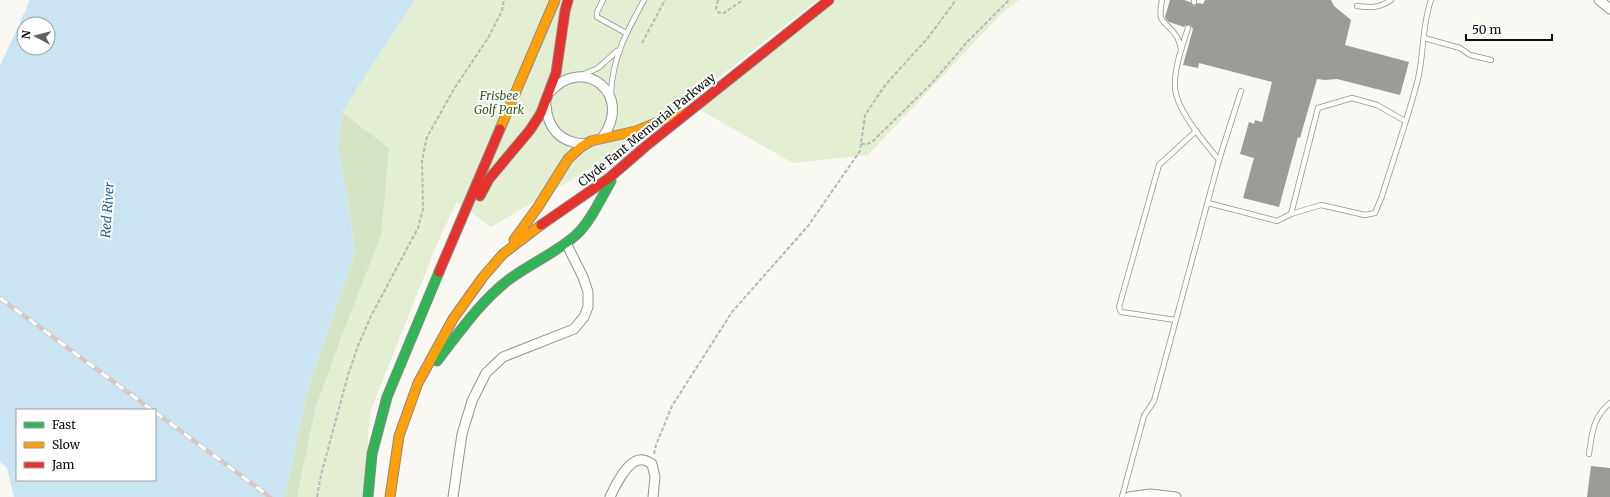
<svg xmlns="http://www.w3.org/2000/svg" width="1610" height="497" font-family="Merriweather,serif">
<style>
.green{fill:#e3eed3}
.forest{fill:#d4e4c2}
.water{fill:#cbe4f1;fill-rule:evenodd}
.building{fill:#9d9b97}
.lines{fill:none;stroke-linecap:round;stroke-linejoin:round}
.lane-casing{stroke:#949390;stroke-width:6}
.street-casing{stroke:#949390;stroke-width:11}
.fast-casing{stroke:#8a8987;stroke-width:11}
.slow-casing{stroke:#8a8987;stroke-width:11}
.jam-casing{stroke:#8a8987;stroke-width:11}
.path{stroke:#b8b7b6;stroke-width:2;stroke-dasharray:4 2;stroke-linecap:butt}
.lane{stroke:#fefefd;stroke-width:4.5}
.street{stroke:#fefefd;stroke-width:9}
.fast{stroke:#30b455;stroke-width:9}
.slow{stroke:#ff9f0a;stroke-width:9}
.jam{stroke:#e5322d;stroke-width:9}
.rail-casing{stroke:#d5c7c6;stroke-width:4.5}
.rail{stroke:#fff;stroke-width:3;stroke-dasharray:9;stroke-linecap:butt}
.labels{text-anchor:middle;stroke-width:4;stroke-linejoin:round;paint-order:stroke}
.park-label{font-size:12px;font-style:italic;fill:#2f5f23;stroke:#fff}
.street-label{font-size:12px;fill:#0d0d0d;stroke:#fff}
.water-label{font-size:13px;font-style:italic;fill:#216293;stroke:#fff}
</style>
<rect width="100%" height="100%" fill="#faf8f2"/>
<g class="green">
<polygon points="415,0 818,0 637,141 491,227 457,202 439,239 370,412 364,497 297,497 315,410 345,327 389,148 342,112"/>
<polygon points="836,0 1019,0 1004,11 868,155 793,163 695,107"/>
</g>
<polygon class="forest" points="342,112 389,148 381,235 345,327 315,410 297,497 285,497 308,389 355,254 348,200 338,147"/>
<path class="water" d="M 30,0 L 415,0 L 342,112 L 338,147 L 348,200 L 355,254 L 308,389 L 285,497 L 14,497 L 7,468 L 0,462 L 0,66 ZM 24,24 L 48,24 L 48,48 L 24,48 ZM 17,410 L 155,410 L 155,480 L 17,480 Z"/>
<g class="building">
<polygon points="1170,0 1184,0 1190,2 1194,6 1198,3 1203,4 1205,0 1331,0 1334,6 1351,20 1345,45 1409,62 1400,95 1337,79 1325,80 1317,79 1300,138 1298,137 1279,207 1243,198 1254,158 1240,154 1249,122 1254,124 1255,120 1262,122 1272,82 1199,63 1198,68 1183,65 1193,29 1190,25 1186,25 1184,27 1169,22 1166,19 1165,17"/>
<polygon points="1591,466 1610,468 1610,497 1587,497"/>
</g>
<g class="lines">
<defs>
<g id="lane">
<polyline points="603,0 597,12 597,17 626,33"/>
<path d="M 1162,0 C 1157,27 1165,18 1177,37 C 1179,40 1180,45 1181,49"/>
<polyline points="1194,2 1194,0"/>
<path d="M 1357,6 C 1370,8 1380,8 1391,0"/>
<path d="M 1188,28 C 1182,47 1174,68 1175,88 C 1177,111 1205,143 1219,160"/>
<polyline points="1424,38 1460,48 1470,55 1491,60"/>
<polyline points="582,75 598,68 617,51"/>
<path d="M 611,94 C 612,58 627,31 644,0"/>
<path d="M 1208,203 L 1277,221 L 1291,214 L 1321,205 L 1365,215 L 1375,213 L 1382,196 C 1394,157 1408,118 1418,79 C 1424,53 1422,25 1431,0"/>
<polyline points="1291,214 1318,108 1352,98 1377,105 1405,121"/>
<polyline points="1176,320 1121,312 1119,307 1159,165 1196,131"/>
<path d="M 1589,454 C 1592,433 1593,417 1610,403"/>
<polyline points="1122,497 1144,416 1154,401 1219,160 1241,91"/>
</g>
<g id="street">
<polyline points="1599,0 1610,9"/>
<path d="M 551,91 C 583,55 635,94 602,138"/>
<path d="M 546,104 C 547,128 560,143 586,144"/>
<polyline points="453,497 462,434 472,401 486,373 503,357 574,329 584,317 588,307 588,292 583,277 566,243"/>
<path d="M 610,497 C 615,486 629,457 643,460 C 646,460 650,463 652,464 L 655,477 L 653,497"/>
<polyline points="1129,497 1150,494 1176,497"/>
</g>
<g id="fast">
<path d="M 437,361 C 459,333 479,303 507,281 C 529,264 556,253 576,235 C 591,221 601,198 611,181"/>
<polyline points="368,497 372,454 387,397 439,272"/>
</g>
<g id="slow">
<polyline points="500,129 555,0"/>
<polyline points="514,240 538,207 568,159 581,147 591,141 636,131 680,113"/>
<polyline points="390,497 399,436 418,383 453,319 483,277 503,254 541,225"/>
</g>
<g id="jam">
<polyline points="480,196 489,179 530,130 541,113 556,73 565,11 568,0"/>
<polyline points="541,225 609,178 646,146 829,0"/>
<polyline points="439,272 500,129"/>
</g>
</defs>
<use href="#lane" class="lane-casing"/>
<use href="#street" class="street-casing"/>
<use href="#fast" class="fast-casing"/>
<use href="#slow" class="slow-casing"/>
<use href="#jam" class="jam-casing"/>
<g class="path">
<polyline points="718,0 716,9 719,13 724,13 743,0"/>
<polyline points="642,43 665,0"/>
<polyline points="861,144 867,144 872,142 932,83 968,41 1009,0"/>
<polyline points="654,454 656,445 672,406 732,312 808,226 860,151 865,115 886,84 927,39 956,0"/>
<polyline points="317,497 321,475 348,375 358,346 371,316 418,228 423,209 422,160 427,137 454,89 488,38 502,11 504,0"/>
</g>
<use href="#lane" class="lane"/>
<use href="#street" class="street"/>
<use href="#fast" class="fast"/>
<use href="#slow" class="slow"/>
<use href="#jam" class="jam"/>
<defs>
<g id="rail">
<polyline points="0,298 152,410"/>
<polyline points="155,412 270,497"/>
</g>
</defs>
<use href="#rail" class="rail-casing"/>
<use href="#rail" class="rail"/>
</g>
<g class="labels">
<g class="park-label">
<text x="499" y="100">Frisbee<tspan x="499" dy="14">Golf Park</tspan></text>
</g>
<g class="street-label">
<text transform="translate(647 130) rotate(-39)" y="4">Clyde Fant Memorial Parkway</text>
</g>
<g class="water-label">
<text transform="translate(107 210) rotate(-86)" y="5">Red River</text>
</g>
</g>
<rect x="16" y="409" width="140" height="72" fill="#ffffff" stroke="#9e9e9e"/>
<rect x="24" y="422" width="20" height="6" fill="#30b455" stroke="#9e9e9e"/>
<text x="52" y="429" font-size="12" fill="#0d0d0d">Fast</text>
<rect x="24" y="442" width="20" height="6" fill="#ff9f0a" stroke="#9e9e9e"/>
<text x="52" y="449" font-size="12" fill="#0d0d0d">Slow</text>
<rect x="24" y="462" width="20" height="6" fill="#e5322d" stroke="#9e9e9e"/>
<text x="52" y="469" font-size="12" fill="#0d0d0d">Jam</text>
<g transform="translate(36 36) rotate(277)"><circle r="19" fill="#ffffff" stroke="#9e9e9e"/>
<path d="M0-3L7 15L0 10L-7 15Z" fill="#605f5d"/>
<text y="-6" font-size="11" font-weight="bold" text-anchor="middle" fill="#0d0d0d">N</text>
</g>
<path d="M1466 34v6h86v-6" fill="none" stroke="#0d0d0d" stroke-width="2"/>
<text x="1472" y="34" font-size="12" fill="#0d0d0d" stroke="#ffffff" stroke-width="3" paint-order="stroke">50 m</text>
</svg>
